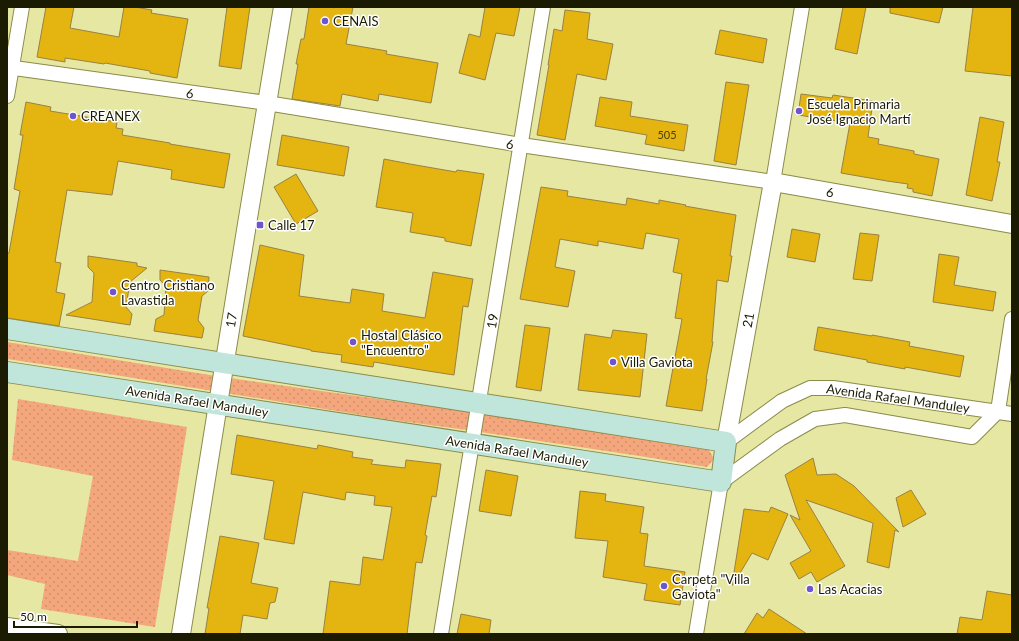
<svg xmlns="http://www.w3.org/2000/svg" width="1019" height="641" font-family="Lato,sans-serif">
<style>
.grass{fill:url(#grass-dots)}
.building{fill:#e4b410;stroke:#998242}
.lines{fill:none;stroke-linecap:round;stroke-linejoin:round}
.minor-casing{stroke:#8b8b4a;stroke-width:16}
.tertiary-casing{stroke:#8b8b4a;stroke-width:20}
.secondary-casing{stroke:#8b8b4a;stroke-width:22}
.minor{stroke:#fff;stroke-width:14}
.tertiary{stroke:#fff;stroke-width:18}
.secondary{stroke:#c0e6db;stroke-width:20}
.poi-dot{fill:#6f54cd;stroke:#fff;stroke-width:1.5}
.labels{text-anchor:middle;stroke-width:3;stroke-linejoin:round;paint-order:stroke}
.number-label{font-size:11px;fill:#4d4106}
.poi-label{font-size:13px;fill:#1b1b02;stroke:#fff;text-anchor:start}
.street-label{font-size:13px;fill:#1b1b02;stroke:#fff}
</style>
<defs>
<pattern id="grass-dots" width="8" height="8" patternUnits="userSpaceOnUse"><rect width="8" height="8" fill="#f4a67c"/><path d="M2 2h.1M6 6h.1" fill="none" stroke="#d18e6a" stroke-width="1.8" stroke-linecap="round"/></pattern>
</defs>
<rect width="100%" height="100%" fill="#e5e7a3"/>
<g class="grass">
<polygon points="7,342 222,377 478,413 709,450 714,459 707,467 646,457 474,431 386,419 121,376 7,359"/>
<polygon points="18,399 187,427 155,627 41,609 45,584 7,575 7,550 78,561 93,476 12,460"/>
</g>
<g class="building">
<polygon points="46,7 74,7 70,28 119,37 124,7 135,7 152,10 151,13 188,19 177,78 150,73 150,71 105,63 104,64 65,58 65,62 37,57"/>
<polygon points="227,7 250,7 241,69 219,66"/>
<polygon points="309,7 353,7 346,44 387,51 386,54 438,63 431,103 379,94 378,101 342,94 340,106 292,99 298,64 296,64 301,39 304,39"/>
<polygon points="485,7 520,7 514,36 496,33 485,80 459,73 469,34 480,37"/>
<polygon points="843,7 866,7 857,54 835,49"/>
<polygon points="890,7 943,7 939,23 890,13"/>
<polygon points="973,7 1012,7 1012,76 965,71"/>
<polygon points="565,10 590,13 587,39 613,44 606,80 577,74 565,140 537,135 549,65 548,65 554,29 562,31"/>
<polygon points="720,30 767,39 763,63 715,54"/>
<polygon points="726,82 749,85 736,165 714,161"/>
<polygon points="801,94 832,98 833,95 873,101 868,137 879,139 878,144 914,151 914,154 939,159 932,196 913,192 913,189 907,188 908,184 887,181 841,173 850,123 798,115"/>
<polygon points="600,97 632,102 630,116 688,125 684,151 645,144 647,135 595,126"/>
<polygon points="26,102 51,107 50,111 117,122 116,128 123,129 122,135 170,143 170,144 230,154 224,188 171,179 172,170 118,161 112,195 67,190 55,262 61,263 56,292 65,294 59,326 7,318 7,253 9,253 20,191 14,189 23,135 20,135"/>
<polygon points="980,117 1004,122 997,162 1000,162 992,201 966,195"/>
<polygon points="282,135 349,147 344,176 277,165"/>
<polygon points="384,159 410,164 456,172 457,170 484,174 471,246 445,241 445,238 410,232 413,213 376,207"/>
<polygon points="296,174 318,211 296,224 274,187"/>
<polygon points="541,187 568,191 567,196 626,205 627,198 659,204 659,200 686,205 685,206 736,215 730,256 732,256 728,282 717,280 712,342 713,342 706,379 707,379 702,411 666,406 682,319 675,318 682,274 673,272 679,239 646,233 643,249 598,241 598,246 560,239 555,267 575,271 568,307 520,299"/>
<polygon points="792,229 820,234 815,262 787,257"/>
<polygon points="860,233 879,235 872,281 853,279"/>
<polygon points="260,245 304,255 299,296 350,303 352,289 384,294 382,311 425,318 433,272 473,279 468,307 463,306 454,375 428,371 374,362 373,367 341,362 342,355 311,351 311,350 243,336"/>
<polygon points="939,254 959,257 954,285 996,292 993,311 933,302"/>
<polygon points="88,256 137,263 137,266 147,268 130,282 126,307 132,314 130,325 66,315 92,302 94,273 88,267"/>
<polygon points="160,270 209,277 208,291 202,296 198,320 204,328 202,338 154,331 156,319 164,315 166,286 160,280"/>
<polygon points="525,325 550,328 541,391 516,387"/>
<polygon points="818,327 872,336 872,335 910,342 909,346 964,356 960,377 905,367 905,369 867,362 867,360 814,350"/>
<polygon points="613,330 647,334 640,397 578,390 585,334 611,338"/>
<polygon points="237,435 317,449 318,445 353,452 352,457 373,460 371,464 405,468 406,460 441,464 436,497 432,496 425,535 427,536 422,563 416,562 407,634 323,634 330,581 360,585 363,557 383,560 392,507 374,505 375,496 346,492 345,500 303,492 294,544 264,539 274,481 231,474"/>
<polygon points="813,458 817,475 836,474 854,486 899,532 895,530 889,568 867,562 873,523 806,500 845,566 817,582 811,572 799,579 790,563 811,551 790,515 800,520 785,475"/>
<polygon points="486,470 518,476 511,516 479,511"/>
<polygon points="911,490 926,514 903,527 896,498"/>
<polygon points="580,491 606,494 605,501 644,507 640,533 648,534 644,566 685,572 680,605 644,600 647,584 603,577 608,541 575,538"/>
<polygon points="771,507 788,514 768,560 752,553 733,585 732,585 744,509 769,512"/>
<polygon points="220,536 259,543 251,583 278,588 275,602 270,603 267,619 243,615 240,634 205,634 209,608 207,608"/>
<polygon points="987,591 1012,595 1012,634 957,634 960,617 982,620"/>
<polygon points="769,609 807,634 744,634 757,613 763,618"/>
<polygon points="461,614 491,620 489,634 457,634"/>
</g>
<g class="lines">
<defs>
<g id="minor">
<polyline points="7,67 267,103 521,145 773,182 802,7"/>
<polyline points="7,96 22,7"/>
<polyline points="998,411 1012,319"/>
<polyline points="726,442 782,401 810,388 833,388 1012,414"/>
<polyline points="441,634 543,7"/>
<polyline points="696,634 721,482 780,439 815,419 845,415 972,437 998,411"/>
</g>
<g id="tertiary">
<polyline points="726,442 773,182 1012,224"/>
<polyline points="7,627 58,634"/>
<polyline points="181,634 247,224 283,7"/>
</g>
<polyline id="secondary" points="7,329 726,442 721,482 7,372"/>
</defs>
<use href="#minor" class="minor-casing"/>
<use href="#tertiary" class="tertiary-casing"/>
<use href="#secondary" class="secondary-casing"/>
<use href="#minor" class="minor"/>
<use href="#tertiary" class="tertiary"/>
<use href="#secondary" class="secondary"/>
</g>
<g class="poi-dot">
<circle cx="325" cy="21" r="4"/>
<circle cx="799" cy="111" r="4"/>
<circle cx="73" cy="116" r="4"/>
<rect x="256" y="221" width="8" height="8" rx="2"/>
<circle cx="113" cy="292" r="4"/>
<circle cx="353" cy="342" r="4"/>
<circle cx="613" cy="362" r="4"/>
<circle cx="664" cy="586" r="4"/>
<circle cx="810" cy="589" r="4"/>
</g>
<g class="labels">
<g class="number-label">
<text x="667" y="139">505</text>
</g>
<g class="poi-label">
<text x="333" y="26">CENAIS</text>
<text x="807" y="109">Escuela Primaria<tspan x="807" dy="15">José Ignacio Martí</tspan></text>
<text x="81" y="121">CREANEX</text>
<text x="268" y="230">Calle 17</text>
<text x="121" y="290">Centro Cristiano<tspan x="121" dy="15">Lavastida</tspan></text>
<text x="361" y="340">Hostal Clásico<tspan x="361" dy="15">"Encuentro"</tspan></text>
<text x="621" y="367">Villa Gaviota</text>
<text x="672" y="584">Carpeta "Villa<tspan x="672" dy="15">Gaviota"</tspan></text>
<text x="818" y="594">Las Acacias</text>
</g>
<g class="street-label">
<text transform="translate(190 93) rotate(8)" y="5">6</text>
<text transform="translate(510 144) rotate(9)" y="5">6</text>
<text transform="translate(830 192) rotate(10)" y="5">6</text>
<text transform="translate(231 320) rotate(-81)" y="5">17</text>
<text transform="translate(748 320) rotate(-80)" y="5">21</text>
<text transform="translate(492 321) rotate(-81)" y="5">19</text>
<text transform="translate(898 398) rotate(8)" y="5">Avenida Rafael Manduley</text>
<text transform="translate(197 401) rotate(9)" y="5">Avenida Rafael Manduley</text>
<text transform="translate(517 451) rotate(9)" y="5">Avenida Rafael Manduley</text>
</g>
</g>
<rect width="1019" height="641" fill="none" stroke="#1b1b02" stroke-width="16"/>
<path d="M14 621v6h123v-6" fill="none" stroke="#1b1b02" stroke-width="2"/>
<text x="20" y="621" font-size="12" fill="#1b1b02" stroke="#ffffff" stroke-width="3" paint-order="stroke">50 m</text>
</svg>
